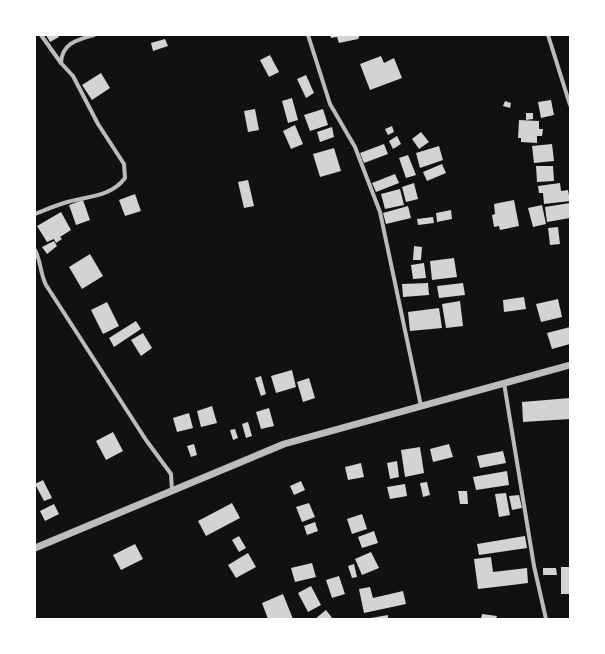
<svg xmlns="http://www.w3.org/2000/svg" width="605" height="654" font-family="Inter,sans-serif">
<style>
.building{fill:#d3d3d3}
.lines{fill:none;stroke-linecap:round;stroke-linejoin:round}
.minor{stroke:#bcbcbc;stroke-width:4}
.tertiary{stroke:#bcbcbc;stroke-width:7}
</style>
<rect width="100%" height="100%" fill="#111"/>
<g class="building">
<polygon points="46,35 58,35 59,37 50,42"/>
<polygon points="330,35 360,35 358,39 339,43 337,37 331,38"/>
<polygon points="165,39 168,46 153,51 151,43"/>
<polygon points="270,55 279,72 269,77 260,60"/>
<polygon points="381,56 384,63 394,58 402,78 370,90 360,64"/>
<polygon points="101,73 110,88 92,100 82,85"/>
<polygon points="306,75 314,93 306,98 297,79"/>
<polygon points="292,98 298,120 288,123 282,101"/>
<polygon points="551,100 554,115 541,118 538,102"/>
<polygon points="505,101 511,103 510,108 503,106"/>
<polygon points="255,109 259,130 248,132 244,111"/>
<polygon points="323,109 328,125 310,131 304,115"/>
<polygon points="526,113 533,113 533,119 526,120"/>
<polygon points="519,120 539,121 539,129 543,129 542,136 537,136 537,143 521,142 521,138 518,138"/>
<polygon points="295,125 303,144 291,149 283,131"/>
<polygon points="392,126 394,132 388,135 385,129"/>
<polygon points="332,127 334,137 320,142 317,132"/>
<polygon points="421,132 429,142 419,149 412,139"/>
<polygon points="397,136 401,144 393,149 389,141"/>
<polygon points="384,144 388,154 364,163 360,153"/>
<polygon points="552,144 554,161 534,163 532,146"/>
<polygon points="439,146 443,160 420,168 416,153"/>
<polygon points="334,148 341,171 320,177 313,154"/>
<polygon points="408,155 416,175 406,178 399,158"/>
<polygon points="442,164 446,173 427,181 423,172"/>
<polygon points="536,166 553,166 554,181 537,182"/>
<polygon points="395,174 399,183 376,192 372,183"/>
<polygon points="248,180 254,206 244,208 238,182"/>
<polygon points="414,183 418,199 406,202 402,187"/>
<polygon points="560,183 561,191 568,190 570,201 544,204 543,193 539,193 538,186"/>
<polygon points="400,189 404,205 385,209 381,194"/>
<polygon points="135,194 141,211 125,216 119,200"/>
<polygon points="83,200 90,220 76,225 69,205"/>
<polygon points="514,200 519,226 500,230 499,226 494,227 492,215 495,214 494,204"/>
<polygon points="570,203 570,218 547,222 545,207"/>
<polygon points="542,205 546,224 533,227 528,208"/>
<polygon points="408,206 411,218 386,224 383,213"/>
<polygon points="451,210 452,219 437,222 436,213"/>
<polygon points="61,212 71,230 60,237 62,239 56,243 54,239 47,242 37,226"/>
<polygon points="433,217 434,223 418,225 417,219"/>
<polygon points="558,227 560,244 550,245 548,228"/>
<polygon points="54,241 57,246 47,254 42,247"/>
<polygon points="414,246 422,247 421,260 413,260"/>
<polygon points="90,254 103,276 82,289 69,267"/>
<polygon points="454,258 457,277 432,280 430,261"/>
<polygon points="424,263 426,278 413,279 411,265"/>
<polygon points="428,283 429,295 403,297 402,284"/>
<polygon points="463,283 465,295 439,298 437,286"/>
<polygon points="524,297 526,309 504,312 503,300"/>
<polygon points="558,299 562,317 541,322 536,304"/>
<polygon points="460,301 463,326 446,328 442,304"/>
<polygon points="107,302 119,326 103,334 91,310"/>
<polygon points="439,308 442,328 410,331 408,312"/>
<polygon points="136,321 141,329 114,347 109,338"/>
<polygon points="570,327 570,344 552,349 547,333"/>
<polygon points="143,333 152,348 141,356 131,340"/>
<polygon points="292,370 296,387 276,393 271,376"/>
<polygon points="261,376 266,394 261,396 255,378"/>
<polygon points="309,378 315,398 303,402 297,382"/>
<polygon points="570,398 570,419 523,422 522,402"/>
<polygon points="212,406 217,423 201,427 197,411"/>
<polygon points="269,408 274,426 261,429 256,412"/>
<polygon points="189,413 193,428 177,432 173,418"/>
<polygon points="248,422 252,436 246,438 242,424"/>
<polygon points="235,429 238,438 233,440 230,430"/>
<polygon points="113,432 123,451 106,460 96,441"/>
<polygon points="194,444 197,455 191,457 187,446"/>
<polygon points="449,444 453,457 433,462 430,449"/>
<polygon points="420,447 424,473 405,477 401,450"/>
<polygon points="503,451 506,463 480,468 477,456"/>
<polygon points="397,461 399,477 390,479 387,463"/>
<polygon points="361,463 364,477 348,480 345,467"/>
<polygon points="507,471 509,485 476,490 473,477"/>
<polygon points="43,480 52,498 44,501 35,484"/>
<polygon points="301,481 305,490 294,495 290,486"/>
<polygon points="427,482 430,495 423,497 420,483"/>
<polygon points="405,484 407,496 390,499 387,487"/>
<polygon points="458,491 467,491 468,504 460,504"/>
<polygon points="506,493 510,515 499,517 495,494"/>
<polygon points="519,495 522,508 512,510 509,496"/>
<polygon points="232,503 240,518 206,536 198,521"/>
<polygon points="309,503 315,517 302,522 296,507"/>
<polygon points="54,504 59,514 45,521 40,511"/>
<polygon points="362,514 367,529 352,534 347,519"/>
<polygon points="315,522 318,531 307,535 304,526"/>
<polygon points="374,531 378,543 362,548 358,537"/>
<polygon points="239,536 246,548 239,552 232,540"/>
<polygon points="525,536 527,548 479,555 477,544"/>
<polygon points="135,544 143,559 121,570 113,555"/>
<polygon points="371,552 379,568 362,575 355,559"/>
<polygon points="248,553 256,567 236,578 228,565"/>
<polygon points="491,557 493,572 527,568 528,583 478,589 474,559"/>
<polygon points="312,563 316,577 295,582 291,568"/>
<polygon points="354,564 357,577 352,578 348,566"/>
<rect x="561" y="567" width="9" height="27"/>
<polygon points="543,568 556,568 557,575 543,575"/>
<polygon points="339,576 345,594 332,598 326,580"/>
<polygon points="311,586 321,605 308,612 298,593"/>
<polygon points="370,587 373,598 403,591 406,604 364,613 359,589"/>
<polygon points="283,594 293,619 268,619 262,603"/>
<polygon points="326,610 333,619 315,619"/>
<polygon points="482,614 497,616 496,619 481,619"/>
<polygon points="388,615 388,619 371,619 371,618"/>
</g>
<g class="lines">
<g class="minor">
<polyline points="41,35 61,63"/>
<polyline points="308,35 330,104 355,147 380,212 421,406"/>
<polyline points="548,35 570,105"/>
<path d="M 35,214 C 45,210 54,206 64,203 C 86,196 110,198 125,178 L 124,164 L 98,124 L 73,76 L 61,63 C 62,43 77,40 94,35"/>
<path d="M 35,250 C 41,261 40,273 46,285 L 146,440 L 171,474 L 172,491"/>
<polyline points="504,383 534,566 546,619"/>
</g>
<polyline class="tertiary" points="35,548 284,444 570,365"/>
</g>
<rect width="605" height="654" fill="none" stroke="#ffffff" stroke-width="72"/>
</svg>
